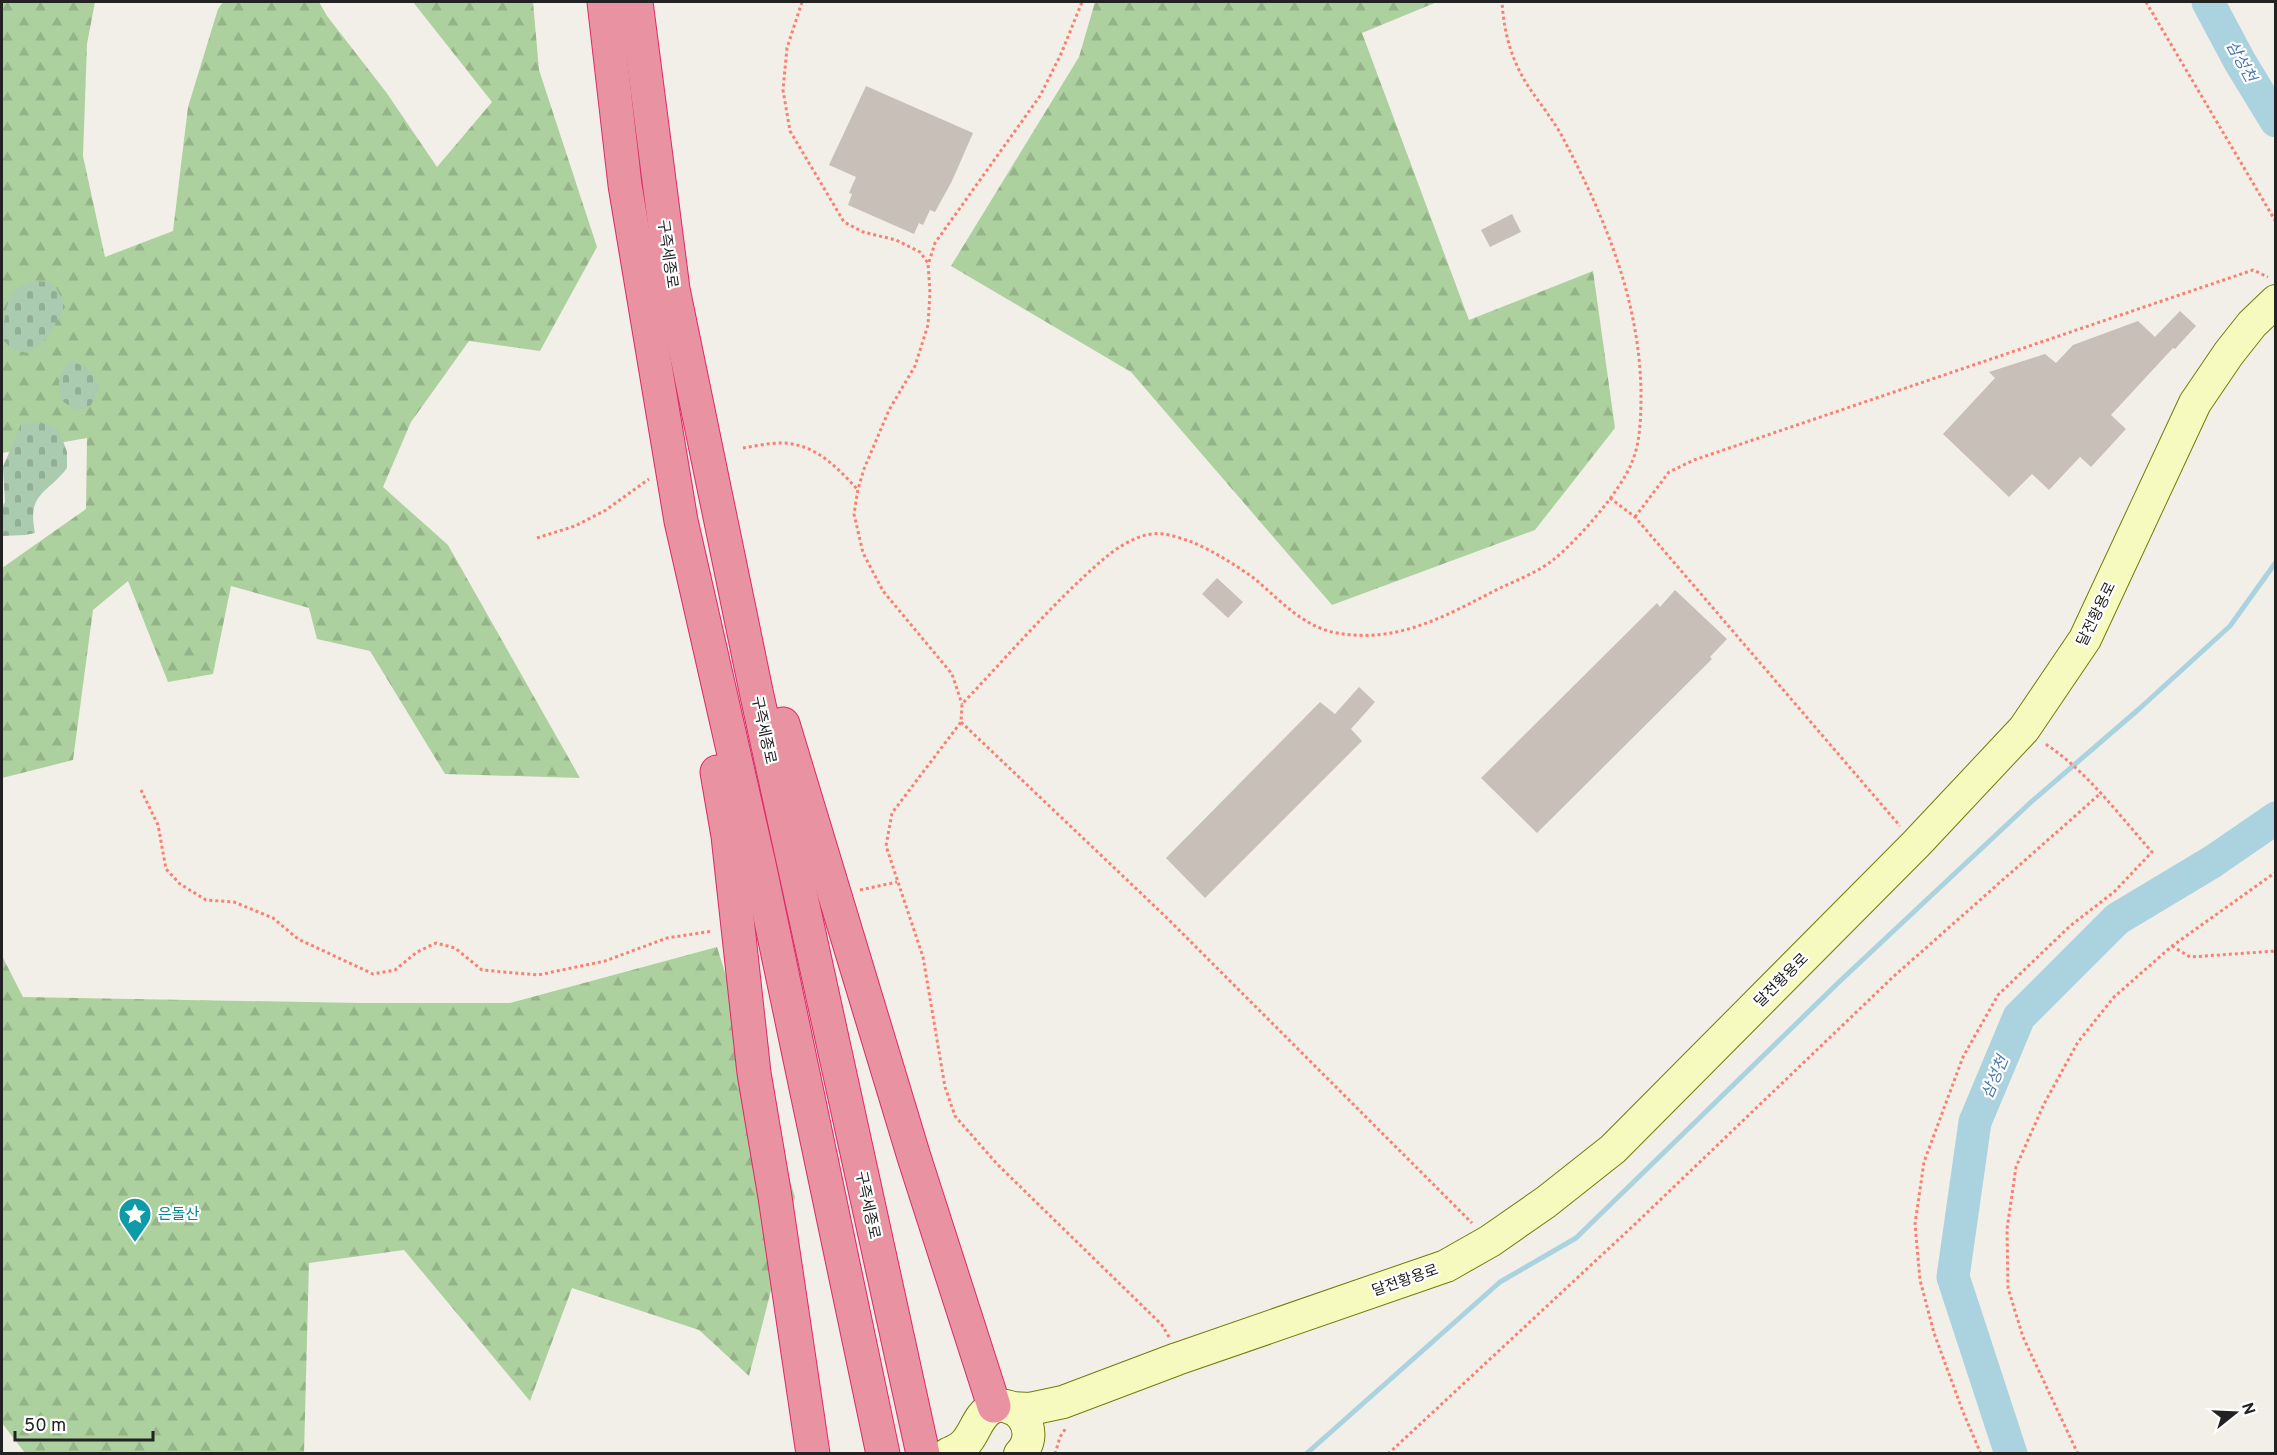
<svg xmlns="http://www.w3.org/2000/svg" width="2277" height="1455" font-family="Overpass,'Noto Sans KR',sans-serif">
<style>
.forest{fill:url(#forest-firs)}
.cemetery{fill:url(#cemetery-stones)}
.lines{fill:none;stroke-linecap:round;stroke-linejoin:round}
.stream{stroke:#aad3df;stroke-width:5}
.river{stroke:#aad3df;stroke-width:33}
.building{fill:#c7bfb8}
.secondary-casing{stroke:#707d05;stroke-width:34}
.highway-casing{stroke:#dc2a67;stroke-width:35}
.path{stroke:#fa8072;stroke-width:3;stroke-dasharray:3 3;stroke-linecap:butt}
.secondary{stroke:#f7fabf;stroke-width:32}
.highway{stroke:#e892a2;stroke-width:33}
.labels{text-anchor:middle;stroke-width:4.5;stroke-linejoin:round;paint-order:stroke}
.street-label{font-size:15px;fill:#222;stroke:#fff}
.culture-label{font-size:15px;fill:#0d838f;stroke:#fff;text-anchor:start}
.water-label{font-size:16px;font-style:italic;fill:#4a7aab;stroke:#fff}
</style>
<defs>
<pattern id="forest-firs" width="22" height="20" patternUnits="userSpaceOnUse" patternTransform="scale(1.5)"><rect width="22" height="20" fill="#add19e"/><path d="M5 1l3.5 6h-7zM16 11l3.5 6h-7z" fill="#95b388"/></pattern>
<pattern id="cemetery-stones" width="16" height="16" patternUnits="userSpaceOnUse" patternTransform="scale(1.5)"><rect width="16" height="16" fill="#aacbaf"/><path d="M2 7V4a2 2 0 0 1 4 0v3zM10 15v-3a2 2 0 0 1 4 0v3z" fill="#92ae96"/></pattern>
</defs>
<rect width="100%" height="100%" fill="#f2efe9"/>
<g class="forest">
<polygon points="2,2 95,2 87,44 83,156 105,257 173,231 188,107 218,9 223,2 319,2 327,16 386,92 437,167 492,102 413,2 533,2 539,70 597,247 540,351 469,341 411,422 383,487 448,545 580,778 445,774 370,651 317,639 309,608 231,586 213,674 168,682 128,581 93,610 73,760 2,778 2,568 86,509 87,438 2,453"/>
<polygon points="1095,2 1437,2 1362,33 1469,320 1593,271 1615,428 1535,530 1332,605 1131,372 951,266 1079,57"/>
<polygon points="717,947 795,1197 749,1376 699,1330 572,1288 530,1401 404,1250 309,1263 304,1453 25,1453 2,1423 2,956 23,997 360,1003 510,1003"/>
</g>
<g class="cemetery">
<polygon points="32,281 49,282 57,289 65,307 47,338 27,353 12,349 2,339 6,309 13,290"/>
<path d="M 70,360 L 87,368 L 100,386 L 91,405 L 77,411 L 61,400 C 57,384 58,372 70,360 Z"/>
<path d="M 43,423 L 59,430 L 67,452 L 67,468 C 46,495 27,493 35,533 L 25,535 L 2,536 L 2,508 L 5,502 L 3,467 L 21,424 Z"/>
</g>
<g class="lines">
<polyline class="stream" points="1306,1454 1500,1282 1576,1238 1839,982 2030,803 2139,709 2230,626 2276,562"/>
<g class="river">
<polyline points="2208,2 2240,62 2276,121"/>
<polyline points="2011,1454 1953,1277 1975,1122 2019,1017 2117,919 2212,862 2276,818"/>
</g>
</g>
<g class="building">
<polygon points="866,86 973,133 952,181 935,212 930,210 923,225 919,223 914,234 848,205 852,194 849,193 856,177 829,165"/>
<polygon points="1512,214 1521,232 1490,247 1481,230"/>
<polygon points="2180,311 2196,326 2175,349 2173,348 2111,415 2126,429 2091,467 2080,457 2049,490 2032,474 2009,497 1943,434 1995,378 1989,372 2045,354 2056,363 2073,345 2138,321 2155,337"/>
<polygon points="1217,578 1243,602 1228,618 1202,594"/>
<polygon points="1675,590 1727,639 1710,657 1712,659 1537,833 1481,778 1657,603 1660,607"/>
<polygon points="1359,687 1375,702 1351,729 1362,741 1205,898 1166,858 1320,702 1335,714"/>
</g>
<g class="lines">
<defs>
<g id="secondary">
<polyline points="1010,1408 1030,1409 1063,1402 1177,1359 1446,1266 1490,1241 1546,1202 1613,1149 1916,844 2024,729 2085,639 2195,403 2229,353 2252,324 2276,301"/>
<path d="M 948,1454 C 952,1452 957,1450 961,1447 C 975,1437 976,1416 992,1408 C 1014,1396 1043,1430 1020,1454"/>
</g>
<g id="highway">
<polyline points="604,2 625,185 681,521 759,864 883,1454"/>
<polyline points="636,2 673,289 756,691 923,1454"/>
<polyline points="783,724 914,1157 994,1406"/>
<polyline points="717,772 728,836 754,1073 775,1197 813,1454"/>
</g>
</defs>
<use href="#secondary" class="secondary-casing"/>
<use href="#highway" class="highway-casing"/>
<g class="path">
<polyline points="802,2 787,48 783,90 790,131 844,222 863,232 896,240 920,252 928,263 930,293 928,325 915,366 889,410 864,469 858,489 854,514 863,553 883,591 952,674 962,704"/>
<polyline points="2146,2 2276,222"/>
<polyline points="929,262 935,243 1040,96 1061,54 1082,2"/>
<path d="M 743,448 C 755,446 769,443 781,443 C 814,443 837,467 857,489"/>
<polyline points="1610,498 1635,517 1900,826"/>
<polyline points="1635,517 1669,472 1694,460 2253,270 2268,277"/>
<polyline points="537,538 575,526 606,510 649,479"/>
<polyline points="961,722 1167,918 1472,1223"/>
<polyline points="141,790 158,825 166,869 180,884 206,900 234,902 273,918 298,939 373,974 395,970 417,952 436,943 455,948 482,970 538,975 605,961 667,938 713,931"/>
<polyline points="860,890 897,882"/>
<polyline points="2172,946 2190,957 2276,951"/>
<path d="M 1169,1337 L 1162,1325 L 997,1164 L 955,1116 L 945,1087 L 923,957 L 886,846 L 892,813 L 961,722 L 962,704 C 1009,655 1054,601 1106,557 C 1118,547 1137,535 1153,534 C 1165,532 1180,538 1192,542 C 1213,551 1236,565 1255,579 C 1280,600 1303,627 1337,633 C 1399,644 1447,615 1500,588 C 1517,580 1538,572 1553,560 C 1577,541 1621,491 1632,462 C 1641,441 1641,413 1641,390 C 1639,299 1605,218 1563,138 C 1554,121 1541,105 1530,89 C 1512,62 1504,34 1502,2"/>
<polyline points="1055,1454 1060,1437 1066,1428"/>
<polyline points="1388,1454 1633,1226 1893,977 2101,793"/>
<path d="M 1981,1454 L 1963,1412 L 1934,1333 L 1920,1280 L 1915,1224 L 1924,1162 L 1963,1057 L 1998,995 L 2070,926 L 2114,892 L 2152,852 C 2118,814 2087,771 2044,743"/>
<polyline points="2078,1454 2023,1337 2008,1288 2007,1229 2016,1167 2044,1104 2078,1042 2114,997 2172,946 2276,872"/>
</g>
<use href="#secondary" class="secondary"/>
<use href="#highway" class="highway"/>
</g>
<defs>
<symbol id="sight-pin" viewBox="-11 -11 22 30"><path d="M0 17L-7.5 6A9.5 9.5 0 1 1 7.5 6Z" fill="#0f9aa8" stroke="#fff"/><path d="M0-6L1.8-2.2L6-1.7L2.9 1.2L3.7 5.4L0 3.3L-3.7 5.4L-2.9 1.2L-6-1.7L-1.8-2.2Z" fill="#fff"/></symbol>
</defs>
<g fill-rule="evenodd">
<use href="#sight-pin" x="116" y="1195" width="38" height="52"/>
</g>
<g class="labels">
<g class="street-label">
<text transform="translate(668 254) rotate(82)" y="5">구즉세종로</text>
<text transform="translate(2096 614) rotate(-64)" y="5">달전황용로</text>
<text transform="translate(764 730) rotate(78)" y="5">구즉세종로</text>
<text transform="translate(1781 980) rotate(-45)" y="5">달전황용로</text>
<text transform="translate(868 1205) rotate(78)" y="5">구즉세종로</text>
<text transform="translate(1405 1280) rotate(-19)" y="5">달전황용로</text>
</g>
<g class="culture-label">
<text x="158" y="1219">은돌산</text>
</g>
<g class="water-label">
<text transform="translate(2242 61) rotate(61)" y="6">삼성천</text>
<text transform="translate(1994 1077) rotate(-67)" y="6">삼성천</text>
</g>
</g>
<rect width="2277" height="1455" fill="none" stroke="#222222" stroke-width="6"/>
<g transform="translate(2235 1413) rotate(72)" stroke="#ffffff" stroke-width="4.5" paint-order="stroke">
<path d="M0-4.5L10 22L0 15L-10 22Z" fill="#222222"/>
<text y="-9" font-size="16" font-weight="bold" text-anchor="middle" fill="#222222">N</text>
</g>
<path d="M15 1431v9h138v-9" fill="none" stroke="#222222" stroke-width="3"/>
<text x="24" y="1431" font-size="18" fill="#222222" stroke="#ffffff" stroke-width="4.5" paint-order="stroke">50 m</text>
</svg>
